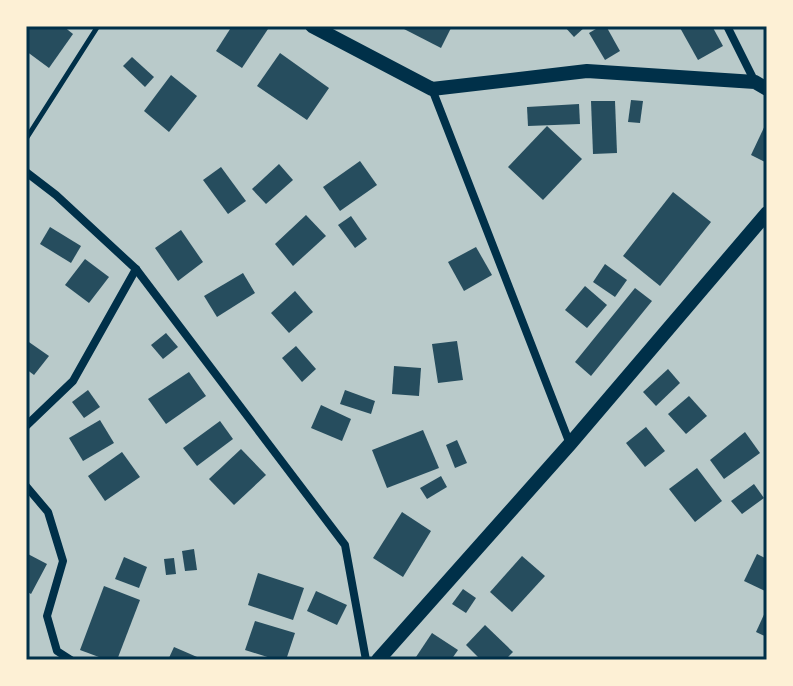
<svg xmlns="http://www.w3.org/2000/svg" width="793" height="686" font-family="Karla,sans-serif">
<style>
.green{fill:#b9caca}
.building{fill:#264d5e}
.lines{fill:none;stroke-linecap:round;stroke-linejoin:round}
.path{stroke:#003049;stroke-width:5}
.minor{stroke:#003049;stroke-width:8}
.tertiary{stroke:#003049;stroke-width:14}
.neatline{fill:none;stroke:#003049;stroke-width:3}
</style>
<rect width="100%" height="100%" fill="#fdf0d5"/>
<rect class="green" x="26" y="26" width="741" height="634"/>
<g class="building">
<polygon points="26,26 63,26 73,34 49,68 26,51"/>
<polygon points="232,26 270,26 242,68 216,51"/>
<polygon points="406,26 452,26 441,48 404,29"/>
<polygon points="564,26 586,26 574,37"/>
<polygon points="601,26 606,26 620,51 605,60 589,33"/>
<polygon points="679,26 712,26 723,46 698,60"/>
<polygon points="280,53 329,88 307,120 257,86"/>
<polygon points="132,57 154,77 145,87 123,66"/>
<polygon points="171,75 197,96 169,132 144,111"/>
<polygon points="631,100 643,101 640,123 628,122"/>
<polygon points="591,101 615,101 617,153 593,154"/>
<polygon points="579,104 580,124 528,126 527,107"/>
<polygon points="767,121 767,163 751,155"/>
<polygon points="547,126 582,159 543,200 508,167"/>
<polygon points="360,161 377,185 340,211 323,187"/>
<polygon points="279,164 293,180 266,204 252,189"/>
<polygon points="221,167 246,201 228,214 203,180"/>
<polygon points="673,192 711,222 660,286 623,256"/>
<polygon points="306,215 326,236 293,266 275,244"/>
<polygon points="351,216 367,239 355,248 338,225"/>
<polygon points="50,227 81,246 71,263 40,244"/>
<polygon points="181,230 203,262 178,281 155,248"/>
<polygon points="476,247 492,275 464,291 448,262"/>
<polygon points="85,259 109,277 89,303 65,285"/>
<polygon points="605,264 627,280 615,297 593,282"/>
<polygon points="243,273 255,293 217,317 204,296"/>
<polygon points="585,286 607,305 587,328 565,310"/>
<polygon points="635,288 652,301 591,376 575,362"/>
<polygon points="295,291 313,312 289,333 271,313"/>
<polygon points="166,333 178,347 163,359 151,345"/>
<polygon points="26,340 49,356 34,375 26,369"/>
<polygon points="457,341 463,380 438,383 432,344"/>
<polygon points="296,346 316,369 302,382 282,358"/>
<polygon points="394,366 421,368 419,396 392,394"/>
<polygon points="668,369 680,383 656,406 643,392"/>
<polygon points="189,372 206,396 166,424 148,399"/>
<polygon points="88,390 100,407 84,418 72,402"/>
<polygon points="345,390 375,401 371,414 340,404"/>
<polygon points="689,396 707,416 686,434 668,414"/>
<polygon points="321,405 351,419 342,441 311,428"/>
<polygon points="100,420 114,443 83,461 69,438"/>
<polygon points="220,421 233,439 197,466 183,448"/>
<polygon points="646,427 665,451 645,467 626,443"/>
<polygon points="423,430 439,468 387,488 372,450"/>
<polygon points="745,432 760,453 724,479 710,460"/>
<polygon points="457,440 467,463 455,468 446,445"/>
<polygon points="241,449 266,475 234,505 209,479"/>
<polygon points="122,452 140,477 105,501 88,476"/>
<polygon points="697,468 722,501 695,522 669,489"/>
<polygon points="441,476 447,487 427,499 420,488"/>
<polygon points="754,484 764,498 742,514 731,501"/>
<polygon points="402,512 431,531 403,577 373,558"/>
<polygon points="194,549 197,570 185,571 182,551"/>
<polygon points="26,553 47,564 31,594 26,591"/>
<polygon points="757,554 767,559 767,592 744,581"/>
<polygon points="522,556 545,576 512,612 490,592"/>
<polygon points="124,557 147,567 139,588 115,579"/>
<polygon points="174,558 176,574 166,575 164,559"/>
<polygon points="258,573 304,588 293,620 248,605"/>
<polygon points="104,586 140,600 117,660 107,660 80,650"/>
<polygon points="463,589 476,598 466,613 452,604"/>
<polygon points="316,591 347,605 337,625 307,611"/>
<polygon points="767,608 767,637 756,632"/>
<polygon points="255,621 295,633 286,660 277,660 245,650"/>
<polygon points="485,625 513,652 505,660 481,660 466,645"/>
<polygon points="432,633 458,650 451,660 414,660"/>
<polygon points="174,647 204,660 168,660"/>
</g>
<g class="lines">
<polyline class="path" points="26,139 98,26"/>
<g class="minor">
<polyline points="727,26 755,82"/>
<polyline points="432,89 570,444"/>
<polyline points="26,172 56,195 136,269 345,545 366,660"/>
<polyline points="26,426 73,381 136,269"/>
<polyline points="26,486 48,512 63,561 47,616 57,651 71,660"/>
</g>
<g class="tertiary">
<polyline points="312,26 432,89 587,71 755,82 767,89"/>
<polyline points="378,660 570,444 767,213"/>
</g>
</g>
<rect width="793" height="686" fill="none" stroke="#fdf0d5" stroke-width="56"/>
<rect x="28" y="28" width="737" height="630" class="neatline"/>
</svg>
